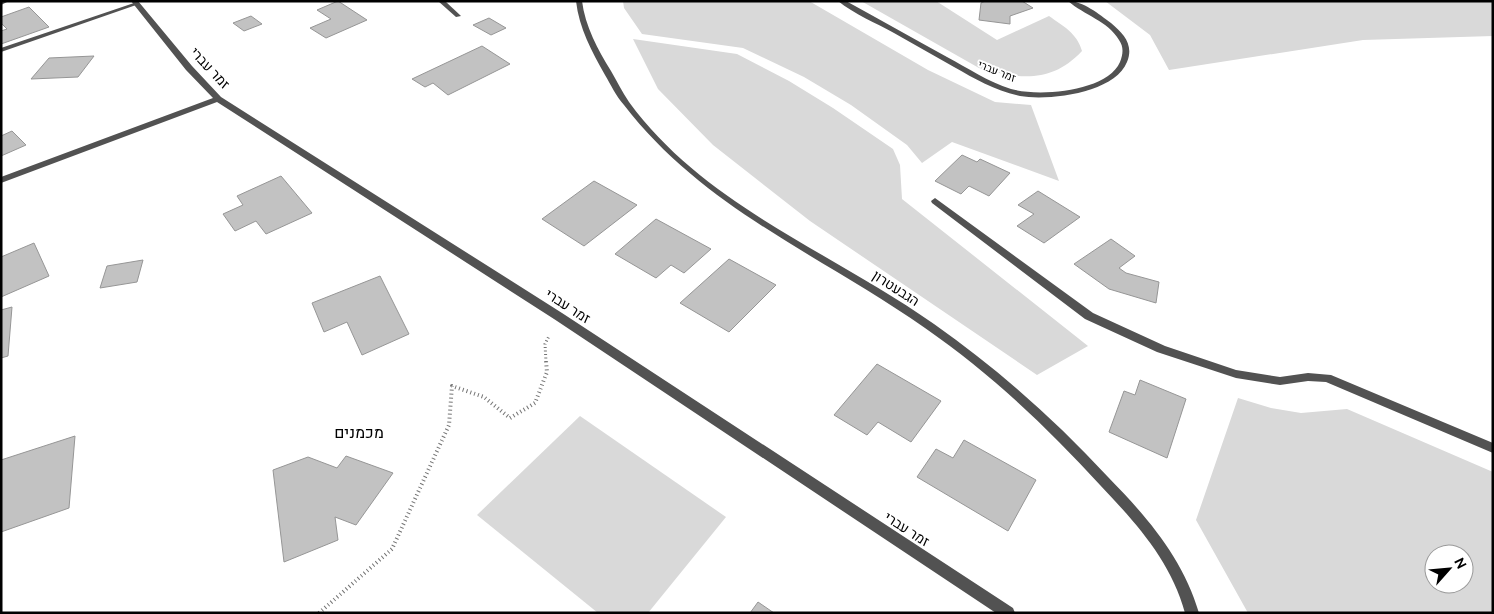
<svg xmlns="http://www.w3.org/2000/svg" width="1494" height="614" font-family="Ubuntu,Heebo,sans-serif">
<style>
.green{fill:#d9d9d9;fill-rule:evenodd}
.building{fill:#c2c2c2;stroke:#969696}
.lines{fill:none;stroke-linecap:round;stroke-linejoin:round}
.path-far1{stroke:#747474;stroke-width:3;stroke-dasharray:1 2.5;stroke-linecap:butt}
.path{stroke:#747474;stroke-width:4;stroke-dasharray:1 3;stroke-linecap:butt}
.lane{fill:#525252;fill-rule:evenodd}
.street{fill:#525252;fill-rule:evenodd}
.labels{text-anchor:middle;stroke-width:4;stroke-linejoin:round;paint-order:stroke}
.far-street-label{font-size:11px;fill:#000;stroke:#fff}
.street-label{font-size:14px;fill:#000;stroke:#fff}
.quarter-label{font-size:16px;fill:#000;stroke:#fff}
</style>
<rect width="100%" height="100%" fill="#fff"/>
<g class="green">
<polygon points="623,1 809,1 928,70 995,102 1031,105 1059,181 952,142 922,163 907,145 851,105 804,77 743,48 642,34 624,8"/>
<path d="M 861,1 L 936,1 L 997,40 L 1049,16 C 1063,26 1077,33 1082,51 C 1051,84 1019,79 979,68 Z"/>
<polygon points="1105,1 1493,1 1493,36 1363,40 1169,70 1150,35"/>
<polygon points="633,39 737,54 789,81 833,108 893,149 900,165 902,199 1088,346 1037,375 810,221 713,145 658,89"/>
<path d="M 1238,398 L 1271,408 L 1301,413 L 1347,409 L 1493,472 L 1493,613 L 1248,613 L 1196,520 ZM 1434,554 L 1464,554 L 1464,584 L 1434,584 Z"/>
<polygon points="580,416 726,517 648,613 598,613 477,515"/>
</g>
<g class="building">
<polygon points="338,1 367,20 326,38 310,28 331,19 317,10"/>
<polygon points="985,1 1022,1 1033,8 1010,16 1010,24 979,20 981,3"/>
<polygon points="29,7 49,27 1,44 1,31 7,29 1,23 1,17"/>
<polygon points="251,16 262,24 244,31 233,23"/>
<polygon points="489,18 506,28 491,35 473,25"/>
<polygon points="482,46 510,64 448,95 433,83 425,87 412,79"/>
<polygon points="94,56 78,77 31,79 49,58"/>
<polygon points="12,131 26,145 1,156 1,136"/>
<polygon points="962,155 977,162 980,159 1010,173 989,196 969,186 961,194 935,181"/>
<polygon points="281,176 312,213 266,234 256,221 235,231 223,214 243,205 237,196"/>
<polygon points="594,181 637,205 584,246 542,219"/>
<polygon points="1038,191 1080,217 1044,243 1017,226 1034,214 1018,205"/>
<polygon points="656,219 711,249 684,273 671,265 656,278 615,254"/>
<polygon points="1111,239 1135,256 1119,268 1126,273 1159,282 1156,303 1109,289 1074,264"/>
<polygon points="34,243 49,276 1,297 1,257"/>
<polygon points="729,259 776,285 729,332 680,303"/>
<polygon points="143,260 137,282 100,288 107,266"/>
<polygon points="380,276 409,334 362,355 347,322 324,332 312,303"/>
<polygon points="12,307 8,356 1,358 1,310"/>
<polygon points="877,364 941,401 911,442 878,422 867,435 834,415"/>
<polygon points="1140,380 1186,399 1167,458 1109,432 1124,391 1135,395"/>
<polygon points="75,436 69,508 1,532 1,460"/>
<polygon points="964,440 1036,480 1008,531 917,477 936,449 953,458"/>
<polygon points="346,456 393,473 356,525 335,517 338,540 284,562 273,470 308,457 337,468"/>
<polygon points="758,602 774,613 750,613"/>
</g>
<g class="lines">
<polyline class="path-far1" points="546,362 545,344 549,336"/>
<polyline class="path" points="319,613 392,549 449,425 452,386 484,397 510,418 535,403 547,372 546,361"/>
<g class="lane">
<polygon points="1,1 9,1 1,5"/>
<polygon points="134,3 139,4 1,52 1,48"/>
<polygon points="935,198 1093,313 1165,346 1236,370 1280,377 1308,373 1331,375 1493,443 1493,453 1326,382 1308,381 1280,385 1236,378 1157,352 1085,319 932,203 931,201"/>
</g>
<g class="street">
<polygon points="131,1 138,1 192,66 221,97 562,313 1013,608 1015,613 996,613 554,319 217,102 1,183 1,177 213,98 186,70"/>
<polygon points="438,1 445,1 461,16 456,17"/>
<path d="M 576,1 L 582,1 C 585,26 598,50 611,71 C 617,81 622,92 629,102 C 705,206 832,252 934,324 C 998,369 1055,420 1108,477 C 1147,517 1183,558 1199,613 L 1185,613 C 1171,561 1136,523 1100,485 C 1047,427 990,373 925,328 C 821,255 704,209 624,105 C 616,96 611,85 605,75 C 592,52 579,28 576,1 Z"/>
<path d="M 838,1 L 846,1 C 880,20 913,38 947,57 C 968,68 988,82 1011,89 C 1038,97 1107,92 1120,62 C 1123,54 1124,47 1119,40 C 1108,21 1084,15 1068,1 C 1083,1 1099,14 1111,23 C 1124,34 1134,45 1127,62 C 1115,93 1049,101 1020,96 C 996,91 975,79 954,67 C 934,56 914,44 894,33 C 876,23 854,14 838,1 Z"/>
</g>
</g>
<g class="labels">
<g class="far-street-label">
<text transform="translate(997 71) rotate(22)" y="4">זמר עברי</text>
</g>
<g class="street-label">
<text transform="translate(210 68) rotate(47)" y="5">זמר עברי</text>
<text transform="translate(896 288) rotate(33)" y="5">הגבעטרון</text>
<text transform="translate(568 306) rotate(33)" y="5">זמר עברי</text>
<text transform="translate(907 529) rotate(33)" y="5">זמר עברי</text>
</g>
<g class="quarter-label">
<text x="359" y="438">מכמנים</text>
</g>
</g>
<rect width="1494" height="614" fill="none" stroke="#000000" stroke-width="5"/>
<g transform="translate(1449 569) rotate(63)"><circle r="24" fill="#ffffff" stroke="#999999"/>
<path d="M0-4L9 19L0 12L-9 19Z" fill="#000000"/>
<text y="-8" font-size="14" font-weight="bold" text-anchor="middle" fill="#000000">N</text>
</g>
</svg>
